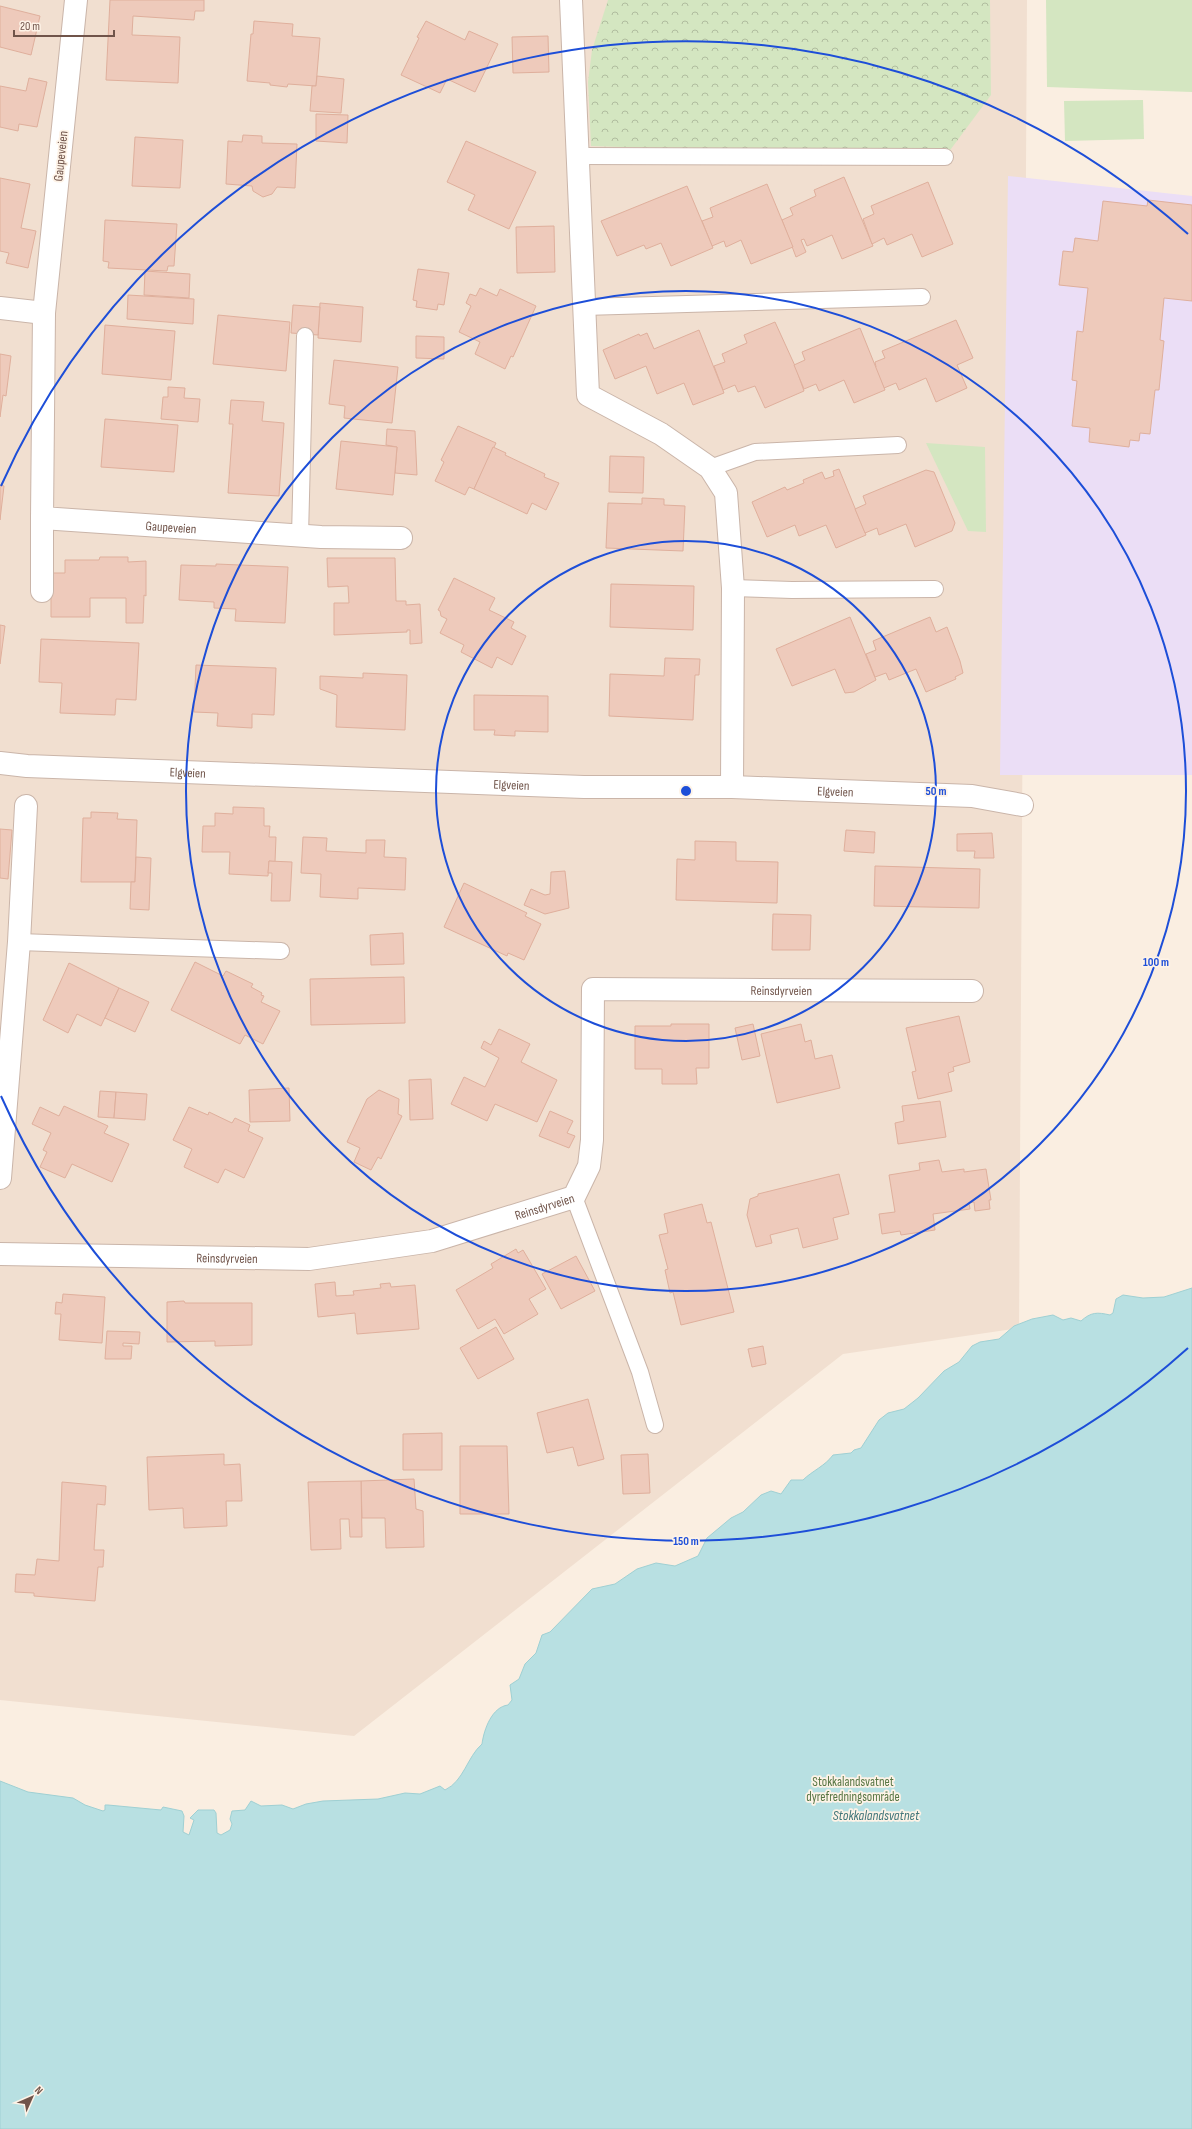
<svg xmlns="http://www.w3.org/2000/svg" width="1192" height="2129" font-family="'Sofia Sans Condensed',sans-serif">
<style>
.residential{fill:#f1dfd0}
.education{fill:#ebdef6}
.forest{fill:url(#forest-crowns)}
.park{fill:#d4e6c1}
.water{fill:#b8e0e2;stroke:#9fd0d3}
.building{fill:#eecabb;stroke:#dfaf9c}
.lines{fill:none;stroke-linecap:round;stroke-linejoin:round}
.service-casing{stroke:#cab5a9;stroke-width:18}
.minor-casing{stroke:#cab5a9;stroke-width:24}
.service{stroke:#fff;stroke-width:16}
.minor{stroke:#fff;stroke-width:22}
.ring{fill:none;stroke:#1d4ed8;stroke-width:2}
.labels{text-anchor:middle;stroke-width:3.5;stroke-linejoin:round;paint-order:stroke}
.street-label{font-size:13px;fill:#70544a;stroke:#fef3e7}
.park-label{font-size:13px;fill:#567543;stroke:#fef3e7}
.water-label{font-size:14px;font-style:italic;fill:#43777b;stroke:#fef3e7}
.centre{fill:#1d4ed8;stroke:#fef3e7;stroke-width:2}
.ring-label{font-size:12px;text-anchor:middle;font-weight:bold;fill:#1d4ed8;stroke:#fef3e7;stroke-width:3.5;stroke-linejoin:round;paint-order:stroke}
</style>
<defs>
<pattern id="forest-crowns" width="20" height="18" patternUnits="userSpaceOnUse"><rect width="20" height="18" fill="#d4e6c1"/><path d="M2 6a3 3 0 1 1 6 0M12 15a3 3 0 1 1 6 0" fill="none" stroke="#b0bd9f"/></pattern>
</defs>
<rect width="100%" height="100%" fill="#faeee1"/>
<polygon class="residential" points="0,0 1027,0 1019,1328 843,1354 354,1736 0,1700"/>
<polygon class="education" points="1008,176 1192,196 1192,775 1000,775"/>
<polygon class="forest" points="608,0 990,0 991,95 945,157 591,146 588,82 592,50"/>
<g class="park">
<polygon points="1046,0 1192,0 1192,92 1047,87"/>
<polygon points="1143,100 1144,139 1065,141 1064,101"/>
<polygon points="926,443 985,447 986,532 968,531"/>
</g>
<path class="water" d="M 1192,1288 L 1192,2129 L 0,2129 L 0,1781 L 28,1792 L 73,1798 L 85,1805 L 103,1811 L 105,1810 L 105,1805 L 108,1805 L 161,1810 L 163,1807 L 182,1811 L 184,1816 L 183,1832 L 189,1835 L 194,1820 L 190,1818 L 198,1810 L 214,1810 L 216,1813 L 217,1833 L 221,1835 L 230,1830 L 232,1824 L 230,1819 L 232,1811 L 245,1810 L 251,1801 L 261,1806 L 282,1805 L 293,1809 L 306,1804 L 323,1801 L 378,1799 L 405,1793 L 420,1794 L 440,1786 L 445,1790 C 464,1781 467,1757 482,1744 C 484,1729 492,1707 508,1705 L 512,1700 L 510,1685 L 519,1679 L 525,1664 L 536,1653 L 542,1635 L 550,1632 L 592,1589 L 615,1584 L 637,1569 L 656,1563 L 675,1566 L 698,1556 L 707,1538 L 731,1518 L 743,1512 L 761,1495 L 771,1491 L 781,1494 L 791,1480 L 803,1480 C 812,1471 825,1466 833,1455 L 851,1453 L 854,1450 L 861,1448 L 879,1420 L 888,1413 L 904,1409 L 918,1398 L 944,1371 L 959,1362 L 972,1346 L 980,1342 L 999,1339 L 1014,1326 L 1032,1319 L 1053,1315 L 1063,1320 L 1071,1318 L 1081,1321 C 1091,1312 1097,1312 1110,1315 L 1113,1313 L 1116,1299 L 1123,1295 L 1143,1298 L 1164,1297 Z"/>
<g class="building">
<polygon points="110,0 204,0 204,11 195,11 194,20 133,16 132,35 180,37 178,83 106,80"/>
<polygon points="0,6 40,16 31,55 0,47"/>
<polygon points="254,21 293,24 292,36 320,38 316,86 288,84 287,87 270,85 270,83 247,81 251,34 253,34"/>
<polygon points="426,21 465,40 469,31 498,44 475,92 447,79 440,93 401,75 419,38 417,37"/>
<polygon points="548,36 549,72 513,73 512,37"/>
<polygon points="317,76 344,79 341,113 310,111 312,86 316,86"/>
<polygon points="29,78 47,82 37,127 19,124 18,131 0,127 0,86 26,91"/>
<polygon points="316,114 348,115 347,143 316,141"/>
<polygon points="243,135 262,136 262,143 297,144 295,188 277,187 272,194 263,197 253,191 252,186 226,184 228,141 242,142"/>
<polygon points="135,137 183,140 180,188 132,186"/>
<polygon points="466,141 536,172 509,229 468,210 475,195 447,182"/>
<polygon points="844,177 873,246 842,259 832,235 807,246 804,239 801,240 806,252 796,257 782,220 793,215 790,208 816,196 814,190"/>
<polygon points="0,178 30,184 21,228 36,231 28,268 6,263 9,253 0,251"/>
<polygon points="928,182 953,244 922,257 912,234 887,245 884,238 872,244 863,219 874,214 871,206"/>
<polygon points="767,184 793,247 751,264 741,240 726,247 724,241 712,246 702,221 713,217 710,208"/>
<polygon points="687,186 713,248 671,266 661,243 646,249 644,245 617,256 601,221"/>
<polygon points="1148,200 1192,205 1192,301 1164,298 1160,340 1164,341 1159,390 1155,390 1150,434 1140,433 1139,441 1130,440 1129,447 1089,442 1090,428 1072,426 1077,381 1072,380 1077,331 1083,332 1088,288 1059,285 1063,251 1073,252 1075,238 1098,241 1103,201 1147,206"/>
<polygon points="105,220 177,224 174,266 168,266 167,271 108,268 109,262 103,261"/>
<polygon points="554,226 555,272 517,273 516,227"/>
<polygon points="418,269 449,273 444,305 438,304 437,310 416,307 417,301 413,300"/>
<polygon points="145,271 190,274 189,298 144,295"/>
<polygon points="480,288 497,296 500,289 536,306 513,357 511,356 505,369 475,354 480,342 459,332 471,306 466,303 470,294 476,296"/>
<polygon points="128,295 194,299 193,324 127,319"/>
<polygon points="320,303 363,307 361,342 318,338"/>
<polygon points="293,305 320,307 318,335 291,333"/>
<polygon points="218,315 290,322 286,371 213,364"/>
<polygon points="956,320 973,358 957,365 967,388 936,402 926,378 899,390 896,383 884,388 875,367 876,367 875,362 885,358 882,351"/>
<polygon points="775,322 796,368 804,391 765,408 755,386 738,392 735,385 723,390 714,366 725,362 722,354 747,343 744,335"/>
<polygon points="105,325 175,331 171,380 102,374"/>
<polygon points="860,328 885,390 854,403 844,380 819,391 816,384 804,389 794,365 805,360 802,352"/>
<polygon points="699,330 724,393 693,405 684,383 657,394 646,366 615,379 603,350 639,334 640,336 647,333 654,349"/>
<polygon points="416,336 444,337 444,359 416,358"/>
<polygon points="0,354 11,356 6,396 3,395 0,417"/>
<polygon points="334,360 398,367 392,423 344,418 345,406 329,404"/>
<polygon points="168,387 185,388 184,398 200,399 198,422 161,419 163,397 168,397"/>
<polygon points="231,400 264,402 262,421 284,423 279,496 228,493 233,424 229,424"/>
<polygon points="105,419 178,425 174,472 101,467"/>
<polygon points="458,426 496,443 474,489 469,487 465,495 435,481 444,462 441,460"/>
<polygon points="387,429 415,431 417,475 395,473 397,447 386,445"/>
<polygon points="341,441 397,447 393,495 336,489"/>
<polygon points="493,447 506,453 505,455 545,474 544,477 559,483 546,510 532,503 527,514 474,489"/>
<polygon points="610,456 644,457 643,493 609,492"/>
<polygon points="839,469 866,535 836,548 826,525 799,536 795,525 767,537 752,502 785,487 787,490 804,483 803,480 822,472 825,479 834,476 833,471"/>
<polygon points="926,470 934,472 955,523 952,531 915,547 906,524 879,535 877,528 865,533 855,509 866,504 863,496"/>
<polygon points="0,485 4,486 0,520"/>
<polygon points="642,498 664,499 664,505 685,506 683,551 606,548 608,503 642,504"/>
<polygon points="100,557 128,557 128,562 146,561 146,596 144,595 143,623 126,623 126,598 90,598 90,617 51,617 51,573 65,573 65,560 99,560"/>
<polygon points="327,558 395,558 396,601 406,601 406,605 420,604 422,643 410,644 410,630 407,630 407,632 334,635 334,603 349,603 348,586 328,587"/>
<polygon points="216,564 288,567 285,623 235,621 236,609 214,608 214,602 179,600 181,565 216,566"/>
<polygon points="454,578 495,598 489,610 514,622 511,628 526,636 512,665 497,657 492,668 461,652 464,645 440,633 447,619 441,616 440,611 438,610"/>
<polygon points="611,584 694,586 693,630 610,627"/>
<polygon points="850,617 876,680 854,692 845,693 835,669 792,686 776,649"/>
<polygon points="930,617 936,632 947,627 960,661 963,673 955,677 956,679 926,692 916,669 889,680 886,673 875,677 866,654 876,650 873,641"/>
<polygon points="0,625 5,626 0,664"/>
<polygon points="41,639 139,643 136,700 116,699 115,715 60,713 62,683 39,682"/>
<polygon points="665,658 700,659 699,675 695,675 693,720 609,716 610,674 664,676"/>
<polygon points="196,665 276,668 274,715 252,714 252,728 217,726 218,713 194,712"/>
<polygon points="363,673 407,675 405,730 336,727 337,695 320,689 320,676 363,678"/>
<polygon points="474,695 548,696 548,732 515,731 515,736 494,735 495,730 474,730"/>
<polygon points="233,807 264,808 264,826 270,826 269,837 276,837 275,862 269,861 268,876 229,874 230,852 202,852 203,826 215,826 215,813 233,814"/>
<polygon points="91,812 118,813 117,819 137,820 135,882 81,882 83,818 91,818"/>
<polygon points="0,829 12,830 8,879 0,878"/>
<polygon points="846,830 875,832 874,853 844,851"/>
<polygon points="992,833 994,858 974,858 975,851 957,851 957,834"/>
<polygon points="303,837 327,838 326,851 366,853 366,840 385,840 384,857 406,858 405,890 358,888 358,899 320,897 321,874 301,873"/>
<polygon points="695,841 736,842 736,861 778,862 777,903 676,900 677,859 695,860"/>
<polygon points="136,857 151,858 149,910 130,909 131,882 135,882"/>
<polygon points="269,861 292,862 290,901 271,901 272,873 268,873"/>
<polygon points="875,866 980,869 979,908 874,906"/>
<polygon points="565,871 569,908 545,914 524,905 531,889 545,895 550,894 551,872"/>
<polygon points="464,883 527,913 525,916 541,924 524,960 508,953 507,956 444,927"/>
<polygon points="773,914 811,915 810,950 772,950"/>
<polygon points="403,933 404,964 371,965 370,935"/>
<polygon points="195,962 223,976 226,971 253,984 251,987 262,993 261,995 264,996 261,1002 280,1011 263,1044 245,1035 240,1044 171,1010"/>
<polygon points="69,963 119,988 101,1026 77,1014 68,1033 43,1020"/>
<polygon points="404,977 405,1023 311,1025 310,979"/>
<polygon points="119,988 149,1002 135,1032 105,1018"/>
<polygon points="959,1016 970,1062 953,1067 954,1071 948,1073 952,1091 918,1099 912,1072 916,1071 906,1028"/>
<polygon points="671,1024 709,1024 709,1068 696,1068 697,1084 662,1084 662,1069 635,1069 635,1026 671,1026"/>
<polygon points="753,1024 760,1056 742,1060 735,1028"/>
<polygon points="801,1024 805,1042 811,1040 815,1059 832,1055 840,1088 777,1103 761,1034"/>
<polygon points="499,1029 530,1044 521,1062 557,1080 537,1122 495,1104 487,1121 451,1104 464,1077 485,1087 499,1058 481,1048 484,1041 491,1045"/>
<polygon points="431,1079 433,1119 410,1120 409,1080"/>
<polygon points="289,1088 290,1121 250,1122 249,1090"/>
<polygon points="379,1090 399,1099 398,1114 402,1116 381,1159 378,1157 371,1170 354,1162 360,1148 347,1142 367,1099"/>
<polygon points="100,1091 116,1092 114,1118 98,1117"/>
<polygon points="116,1092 147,1094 145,1120 114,1118"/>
<polygon points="940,1101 946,1137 898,1144 895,1123 904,1121 902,1106"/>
<polygon points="64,1106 108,1126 104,1133 129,1144 112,1182 72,1164 65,1178 40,1167 47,1152 43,1150 51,1133 32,1124 40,1107 59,1116"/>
<polygon points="189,1107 208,1115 209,1112 232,1123 235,1118 250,1125 248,1131 263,1138 244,1178 225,1169 218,1183 184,1167 192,1149 173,1140"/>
<polygon points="550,1111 573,1121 567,1133 575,1136 569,1148 539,1136"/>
<polygon points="939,1160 942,1172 964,1169 964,1172 986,1169 991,1200 989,1200 990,1209 975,1211 974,1202 969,1203 970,1209 933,1214 935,1230 901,1235 900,1231 882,1234 879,1214 895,1212 889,1175 920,1170 919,1163"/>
<polygon points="839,1174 849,1214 833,1218 838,1239 803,1248 798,1228 770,1235 772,1243 756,1247 747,1215 750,1199 758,1196 758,1194"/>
<polygon points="702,1204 707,1223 711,1222 734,1312 681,1325 673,1292 670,1293 665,1270 668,1269 659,1235 668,1233 664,1214"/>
<polygon points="516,1249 518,1253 523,1250 546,1289 529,1299 538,1314 504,1334 495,1319 478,1329 456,1290 493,1268 491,1264"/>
<polygon points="576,1256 595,1291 561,1309 542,1274"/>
<polygon points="335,1282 336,1296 354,1295 353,1291 381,1288 380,1284 390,1283 391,1287 415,1285 419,1329 357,1334 355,1313 318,1317 315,1284"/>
<polygon points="63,1294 105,1297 102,1343 59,1340 61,1314 55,1314 56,1302 62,1303"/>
<polygon points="184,1301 185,1303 252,1303 252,1345 215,1346 215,1341 167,1342 167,1302"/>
<polygon points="496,1327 514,1359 478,1379 460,1348"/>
<polygon points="107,1331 140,1332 139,1344 123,1343 123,1346 132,1346 131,1359 105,1359"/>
<polygon points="763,1346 766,1364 752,1367 748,1349"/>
<polygon points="588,1399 604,1459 578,1466 573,1447 547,1453 537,1413"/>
<polygon points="442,1433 442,1470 403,1470 403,1434"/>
<polygon points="460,1446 507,1446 509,1514 460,1514"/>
<polygon points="224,1454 224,1465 240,1464 242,1501 226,1501 227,1526 184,1528 183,1508 149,1510 147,1457"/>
<polygon points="648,1454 650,1493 623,1494 621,1455"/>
<polygon points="414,1479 416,1509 423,1511 424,1547 386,1548 385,1518 362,1518 361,1481"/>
<polygon points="361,1481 362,1537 350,1537 349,1519 340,1519 341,1549 311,1550 308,1482"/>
<polygon points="62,1482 106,1486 105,1505 97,1504 94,1550 104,1550 103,1567 98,1567 95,1601 34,1596 34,1593 15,1592 16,1574 35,1575 37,1559 59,1561"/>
</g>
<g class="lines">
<defs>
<g id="service">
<polyline points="578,156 945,157"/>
<polyline points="584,307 922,297"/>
<polyline points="710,468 755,452 898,445"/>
<polyline points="300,536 305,336"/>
<polyline points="733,588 792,590 935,589"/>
<polyline points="19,942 281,951"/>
<polyline points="574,1197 640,1372 655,1425"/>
</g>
<g id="minor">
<path id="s1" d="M 76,0 L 44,313 L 42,518 L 321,537 L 401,538"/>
<polyline points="571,0 588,395 661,434 710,468 726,493 733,588 732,787"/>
<polyline points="0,308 44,313"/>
<polyline points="42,518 42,591"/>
<path id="s2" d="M 0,763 L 27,766 L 584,787 L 732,787 L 972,796 L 1022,805"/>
<polyline points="0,1178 19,942 26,806"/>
<path id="s3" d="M 0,1254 L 309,1259 L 432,1241 L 574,1197 L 589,1166 L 592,1140 L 593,989 L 972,991"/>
</g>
</defs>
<use href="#service" class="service-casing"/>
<use href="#minor" class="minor-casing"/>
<use href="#service" class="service"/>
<use href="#minor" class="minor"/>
</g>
<g class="ring">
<circle cx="686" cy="791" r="250"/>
<circle cx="686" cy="791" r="500"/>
<path d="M1188 1348A750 750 0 0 1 1 1096M1 486A750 750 0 0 1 1188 234"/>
</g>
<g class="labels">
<g class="street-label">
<text transform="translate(60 156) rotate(-84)" y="5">Gaupeveien</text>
<text dy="5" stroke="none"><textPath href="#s1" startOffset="649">Gaupeveien</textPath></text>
<text dy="5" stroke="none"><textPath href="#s2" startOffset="188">Elgveien</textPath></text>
<text dy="5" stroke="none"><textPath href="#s2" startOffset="512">Elgveien</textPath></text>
<text dy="5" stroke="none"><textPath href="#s2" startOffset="836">Elgveien</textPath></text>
<text dy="5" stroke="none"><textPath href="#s3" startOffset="982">Reinsdyrveien</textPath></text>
<text dy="5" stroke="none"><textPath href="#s3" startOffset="551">Reinsdyrveien</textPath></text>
<text dy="5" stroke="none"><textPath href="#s3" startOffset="227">Reinsdyrveien</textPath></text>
</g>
<g class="park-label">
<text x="853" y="1786">Stokkalandsvatnet<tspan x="853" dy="15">dyrefredningsområde</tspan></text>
</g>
<g class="water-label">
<text x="876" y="1820">Stokkalandsvatnet</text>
</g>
</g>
<circle cx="686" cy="791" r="6" class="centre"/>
<g class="ring-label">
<text x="936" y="795">50 m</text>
<text x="1156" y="966">100 m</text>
<text x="686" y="1545">150 m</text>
</g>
<g transform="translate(32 2097) rotate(45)" stroke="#fef3e7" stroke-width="3" paint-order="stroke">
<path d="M0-3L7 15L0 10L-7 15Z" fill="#70544a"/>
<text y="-6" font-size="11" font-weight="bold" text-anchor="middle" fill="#70544a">N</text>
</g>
<path d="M14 30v6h100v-6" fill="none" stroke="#70544a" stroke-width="2"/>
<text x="20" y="30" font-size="12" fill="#70544a" stroke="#fef3e7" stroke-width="3" paint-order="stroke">20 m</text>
</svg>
